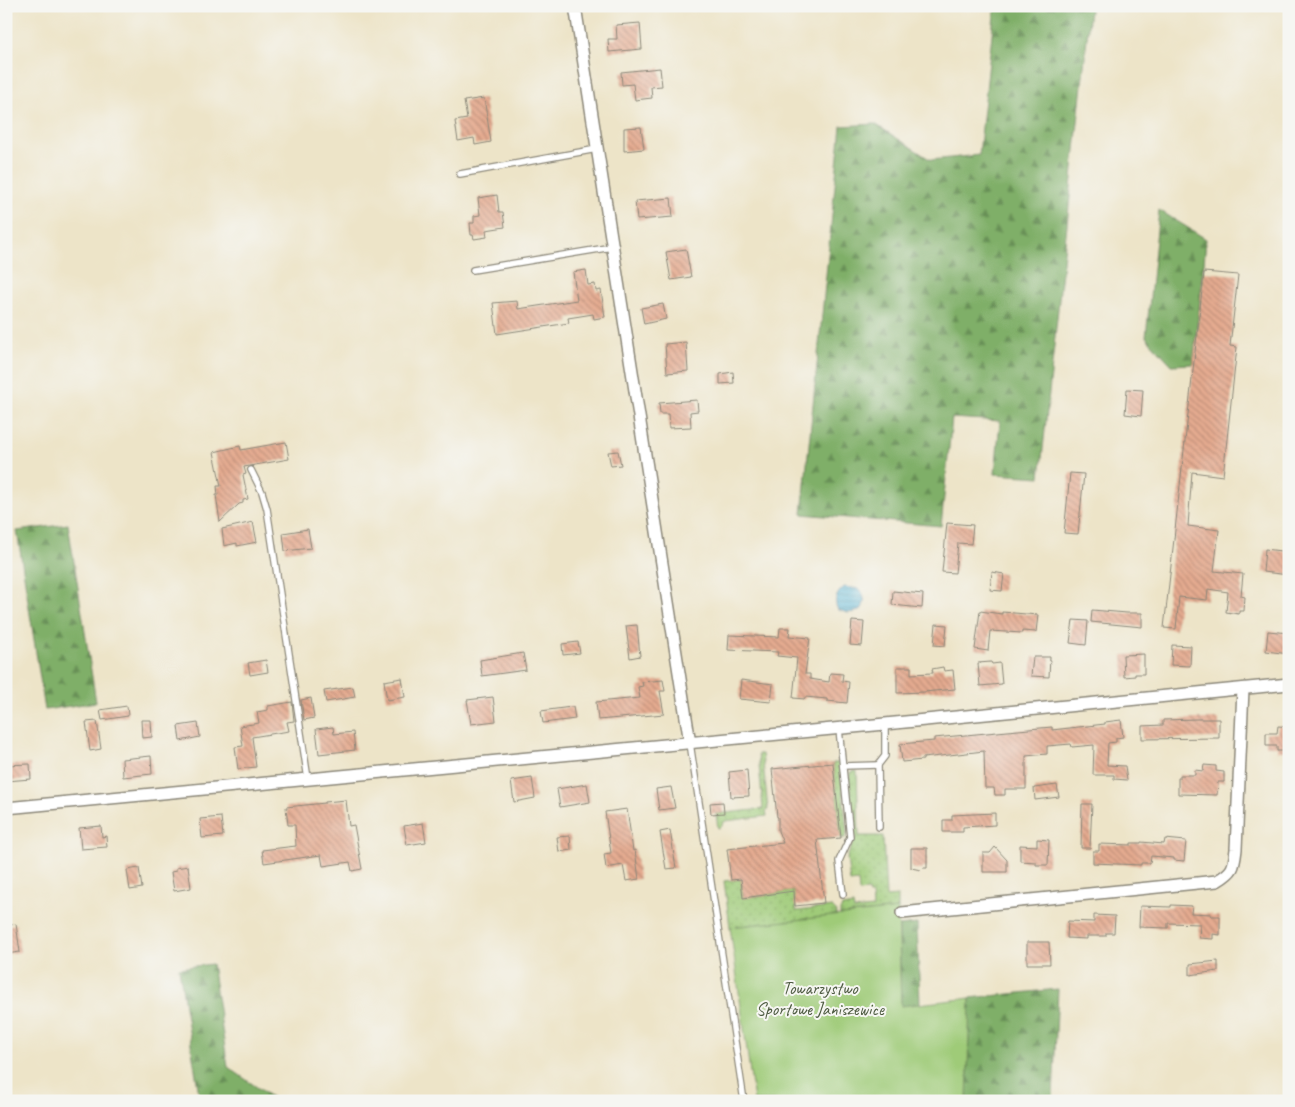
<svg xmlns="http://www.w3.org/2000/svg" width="1295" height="1107" font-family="Caveat,sans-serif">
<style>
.grass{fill:url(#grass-dots);stroke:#657b52}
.forest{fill:url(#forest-firs);stroke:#556d4a}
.park{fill:#9fcb78;stroke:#657b52}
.water{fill:url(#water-rules);stroke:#407080}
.building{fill:url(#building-back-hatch)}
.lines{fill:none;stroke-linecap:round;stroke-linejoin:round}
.service-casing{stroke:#8c887a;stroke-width:8}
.minor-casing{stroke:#8c887a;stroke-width:14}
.service{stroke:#fff;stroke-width:5.5}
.minor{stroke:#fff;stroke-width:11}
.labels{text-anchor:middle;stroke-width:4;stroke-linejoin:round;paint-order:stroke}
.park-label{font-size:18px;fill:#4e5b42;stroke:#f6f6f2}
</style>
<defs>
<pattern id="grass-dots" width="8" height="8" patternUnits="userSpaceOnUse" patternTransform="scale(1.25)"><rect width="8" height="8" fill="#9fcb78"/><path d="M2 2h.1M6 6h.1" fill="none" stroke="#89ae68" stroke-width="1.8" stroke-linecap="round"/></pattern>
<pattern id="forest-firs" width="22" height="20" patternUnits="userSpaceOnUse" patternTransform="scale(1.25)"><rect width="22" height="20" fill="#7faf68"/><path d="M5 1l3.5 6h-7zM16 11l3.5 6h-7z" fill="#688f56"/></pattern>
<pattern id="water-rules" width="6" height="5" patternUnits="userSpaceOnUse" patternTransform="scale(1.25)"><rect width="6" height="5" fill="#56b4d4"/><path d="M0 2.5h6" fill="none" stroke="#4793ac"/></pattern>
<pattern id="building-back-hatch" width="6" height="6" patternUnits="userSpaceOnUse" patternTransform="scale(1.25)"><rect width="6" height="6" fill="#e5ab90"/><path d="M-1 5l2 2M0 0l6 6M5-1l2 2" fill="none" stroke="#ba8b76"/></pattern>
</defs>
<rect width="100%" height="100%" fill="#f6f6f2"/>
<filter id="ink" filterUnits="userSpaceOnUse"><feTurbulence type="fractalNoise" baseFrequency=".02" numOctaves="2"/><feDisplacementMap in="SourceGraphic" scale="10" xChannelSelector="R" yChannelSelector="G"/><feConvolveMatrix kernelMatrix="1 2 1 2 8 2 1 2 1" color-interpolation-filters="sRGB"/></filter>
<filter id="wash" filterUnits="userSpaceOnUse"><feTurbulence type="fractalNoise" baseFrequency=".0096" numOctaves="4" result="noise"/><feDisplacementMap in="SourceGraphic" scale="20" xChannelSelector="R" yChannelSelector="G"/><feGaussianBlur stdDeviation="1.12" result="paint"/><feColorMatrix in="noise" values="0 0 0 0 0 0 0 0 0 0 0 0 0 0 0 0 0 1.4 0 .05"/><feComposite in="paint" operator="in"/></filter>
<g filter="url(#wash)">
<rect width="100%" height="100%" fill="#ede4c8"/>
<g class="grass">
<polygon points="758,754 762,754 768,809 766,810 767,816 725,821 721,827 718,828 716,814 763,809"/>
<polygon points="833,763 840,763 847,834 845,838 841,838"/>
<polygon points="853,771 857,771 859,836 883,836 886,897 898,896 898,909 840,915 840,911 842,907 853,905 854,910 873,908 872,895 869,895 868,891 859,892 858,881 850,882 847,858 855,837 849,779 850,773"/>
<polygon points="741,879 743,898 794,891 796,911 832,907 836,911 836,916 730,927 724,881"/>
</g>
<g class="forest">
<polygon points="995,6 1089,6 1090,10 1040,477 995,474 1000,421 952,418 941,526 802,514 841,126 875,124 931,160 979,155"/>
<polygon points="1159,210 1206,239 1204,264 1193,364 1172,365 1146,337"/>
<polygon points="68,524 96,702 45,710 17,531"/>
<polygon points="917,924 920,1004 901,1006 899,926"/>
<polygon points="212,964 228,1067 274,1099 274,1101 200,1101 179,968"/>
<polygon points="1058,989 1053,1098 1007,1101 967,1101 970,998"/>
</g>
<polygon class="park" points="898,909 901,1006 970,998 967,1101 754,1101 730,927"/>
<path class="water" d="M 844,587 L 860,589 C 865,596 866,604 860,611 L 848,613 L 838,610 C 833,601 836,594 844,587 Z"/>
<g id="blocks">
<g class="building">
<polygon points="640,23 642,49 609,52 608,39 617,39 616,25"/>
<polygon points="660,68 662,86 651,87 652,98 635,100 633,84 622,85 621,72"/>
<polygon points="484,98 491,142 475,145 474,138 458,141 455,121 467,119 464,101"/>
<polygon points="641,127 644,149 624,151 624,128"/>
<polygon points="497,195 499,212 503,212 505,227 486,230 487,237 474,239 473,235 471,235 470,223 474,223 474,216 480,215 478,198"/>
<polygon points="671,198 673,217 637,220 635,201"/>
<polygon points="686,249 691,277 671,280 666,252"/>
<polygon points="586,270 588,285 595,284 596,291 601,290 605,317 594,319 593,314 568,318 569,323 497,334 493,303 517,301 518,309 577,300 573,272"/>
<polygon points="1204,272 1238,275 1230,346 1237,347 1223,476 1192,472 1188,526 1219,530 1214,571 1243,574 1241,596 1245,597 1244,611 1239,611 1239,614 1226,612 1228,592 1208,589 1207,600 1179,597 1176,629 1164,628"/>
<polygon points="663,304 666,319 644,324 641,308"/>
<polygon points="686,342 688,371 667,373 665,344"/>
<polygon points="733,372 734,383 720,384 720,374"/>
<polygon points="1127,389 1143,390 1141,416 1125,414"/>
<polygon points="697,400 698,411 690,412 691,427 669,428 668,414 660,414 659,403"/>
<polygon points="286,442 289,459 244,467 246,474 243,475 248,499 243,500 243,503 239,504 220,522 216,495 218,495 217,486 221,486 214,452 240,446 241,450"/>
<polygon points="618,451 621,465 611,466 608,452"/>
<polygon points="1070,473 1084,474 1078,534 1064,533"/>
<polygon points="253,522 257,542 237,546 237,543 224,546 222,529"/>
<polygon points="947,523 973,525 971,544 958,543 955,573 942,572"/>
<polygon points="308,529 311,548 285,551 283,533"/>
<polygon points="1265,549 1289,552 1289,575 1263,572"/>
<polygon points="992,572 1004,574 1002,591 990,590"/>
<polygon points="893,591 923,594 922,608 892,605"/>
<polygon points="1092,610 1127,613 1142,613 1142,627 1091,622"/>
<polygon points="980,611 1002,614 1002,612 1038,615 1036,632 1022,631 1022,633 990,631 988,651 975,649"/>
<polygon points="1073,620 1088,621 1086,645 1070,643"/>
<polygon points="852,621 864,622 862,646 850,645"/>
<polygon points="936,624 947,625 945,646 934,645"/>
<polygon points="637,625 640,656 630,658 626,626"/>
<polygon points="780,628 790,628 789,636 810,638 805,674 810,674 810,679 829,682 830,673 843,674 842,681 849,682 847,703 827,701 827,699 805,697 805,699 793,698 797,658 777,656 778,652 728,650 729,635 779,637"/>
<polygon points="1268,631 1289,633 1289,654 1266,651"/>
<polygon points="578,642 580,653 563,655 562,644"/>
<polygon points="1172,645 1191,646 1190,666 1171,665"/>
<polygon points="523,653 526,670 482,676 480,660"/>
<polygon points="1144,654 1144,674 1135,674 1135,676 1124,677 1123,655"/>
<polygon points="1033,657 1050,657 1049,677 1031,676"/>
<polygon points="266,660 268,672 250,675 248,663"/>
<polygon points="991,662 992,664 1000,663 1002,684 980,686 978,663"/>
<polygon points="897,667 911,667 911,674 933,673 932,669 943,667 944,671 953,670 955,689 924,692 897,693"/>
<polygon points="402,678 405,697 387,700 384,681"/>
<polygon points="663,680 665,691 660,691 664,714 598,720 596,702 640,698 638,687 643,686 642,682"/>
<polygon points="741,680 773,684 771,702 739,699"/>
<polygon points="353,687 355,697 326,702 324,691"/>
<polygon points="493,697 496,721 471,724 467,700"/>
<polygon points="311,698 314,718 304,720 301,700"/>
<polygon points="292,702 294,721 287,722 289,731 252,737 256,767 238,769 235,747 243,746 240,726 259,723 257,712 268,710 268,706"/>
<polygon points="127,706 128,716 102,720 100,710"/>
<polygon points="571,707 573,707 575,719 543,723 541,711"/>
<polygon points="1197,719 1219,719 1219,738 1142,739 1142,726 1163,725 1163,720"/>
<polygon points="141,720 151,720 152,737 142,738"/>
<polygon points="1121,720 1123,737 1116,738 1116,742 1108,743 1107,765 1125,766 1127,780 1114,779 1114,775 1093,775 1094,745 1072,747 1071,744 1047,746 1047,754 1026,756 1026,789 1005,789 1005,795 995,795 994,788 985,788 984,751 923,758 923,760 902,762 900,744 934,741 934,738 1029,729 1052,727 1052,730 1105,724 1105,722"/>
<polygon points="97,721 101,749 90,751 86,722"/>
<polygon points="198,723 200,737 180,741 178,726"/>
<polygon points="1278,726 1289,727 1289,751 1277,751 1277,746 1266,746 1266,733 1277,733"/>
<polygon points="333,727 334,734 353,732 355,750 319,754 316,729"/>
<polygon points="151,756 152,774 123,777 122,759"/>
<polygon points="833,763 841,838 817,840 824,903 795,906 794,891 743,898 741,879 731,880 727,849 783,843 778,831 778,817 777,817 772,769"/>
<polygon points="30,764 31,779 6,781 6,765"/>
<polygon points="1204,765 1216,766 1216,771 1224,772 1224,782 1218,782 1217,795 1178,794 1178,778 1180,778 1180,775 1195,775 1195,770 1203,771"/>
<polygon points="747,770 749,796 731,797 729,772"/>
<polygon points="532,778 535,798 514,802 511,781"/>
<polygon points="587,784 590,802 560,807 557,789"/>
<polygon points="1057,785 1059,797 1035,800 1034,788"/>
<polygon points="671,787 675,808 659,810 656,789"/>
<polygon points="346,800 349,826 354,825 362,869 352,871 350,862 323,866 321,855 264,863 262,850 296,846 295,825 288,825 286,807 325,803 325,802"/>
<polygon points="723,802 724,813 711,814 710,803"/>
<polygon points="1082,804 1092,804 1090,848 1081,848"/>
<polygon points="627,809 633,851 635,850 639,879 626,881 623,865 606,868 604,854 611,853 605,812"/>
<polygon points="995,813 995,825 963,827 963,832 943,832 943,820 952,820 952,815"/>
<polygon points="221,817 223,836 202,838 200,819"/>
<polygon points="423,823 426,842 407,845 404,826"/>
<polygon points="101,826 102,837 106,836 107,847 81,849 79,828"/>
<polygon points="670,830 676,868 666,869 660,832"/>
<polygon points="570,836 571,850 559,852 557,837"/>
<polygon points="1037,839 1049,840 1048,865 1036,865 1036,862 1020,861 1020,845 1037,846"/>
<polygon points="1165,839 1186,841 1184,861 1174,860 1174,858 1151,856 1150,863 1141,863 1141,865 1093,863 1093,851 1099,851 1099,844 1131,845 1131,843 1141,843 1141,842 1164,844"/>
<polygon points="995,847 1007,860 1007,872 983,872 983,853 990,853"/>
<polygon points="911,848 927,848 927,868 923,868 921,870 911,868"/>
<polygon points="188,866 191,888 174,891 171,872 176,871 176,868"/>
<polygon points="139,868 142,888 130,890 127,870"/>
<polygon points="1171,905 1192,906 1191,913 1211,914 1211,916 1220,916 1220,935 1213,934 1213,939 1199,938 1200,924 1168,923 1168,928 1139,927 1140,906 1171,907"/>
<polygon points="1094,915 1115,916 1114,933 1106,933 1106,936 1087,936 1087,939 1067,938 1068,921 1094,922"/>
<polygon points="16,924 20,952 6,954 6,926"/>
<polygon points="1027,942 1049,942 1050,964 1027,964"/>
<polygon points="1218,961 1218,971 1190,975 1190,964"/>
</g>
</g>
</g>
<g filter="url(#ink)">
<use href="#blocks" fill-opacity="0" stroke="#8c887a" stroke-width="1"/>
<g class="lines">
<defs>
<g id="service">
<polyline points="460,174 597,149"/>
<polyline points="473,270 612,247"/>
<polyline points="251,470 262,492 267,509 308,779"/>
<polyline points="839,729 850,837 839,861 843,894"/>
<polyline points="690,743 744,1101"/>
<polyline points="843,766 878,765"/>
<polyline points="879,827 878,765 885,756 885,724"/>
</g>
<g id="minor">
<polyline points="575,6 690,743"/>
<polyline points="6,808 885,724 1289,684"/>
<path d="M 902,913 L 1217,881 C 1234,871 1234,867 1236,849 L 1243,689"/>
</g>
</defs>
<use href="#service" class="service-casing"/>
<use href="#minor" class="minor-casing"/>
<use href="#service" class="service"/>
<use href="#minor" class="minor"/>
</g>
</g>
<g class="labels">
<g class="park-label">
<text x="820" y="994">Towarzystwo<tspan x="820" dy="21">Sportowe Janiszewice</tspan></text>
</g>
</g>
<rect width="1295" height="1107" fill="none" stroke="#f6f6f2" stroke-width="25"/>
</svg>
